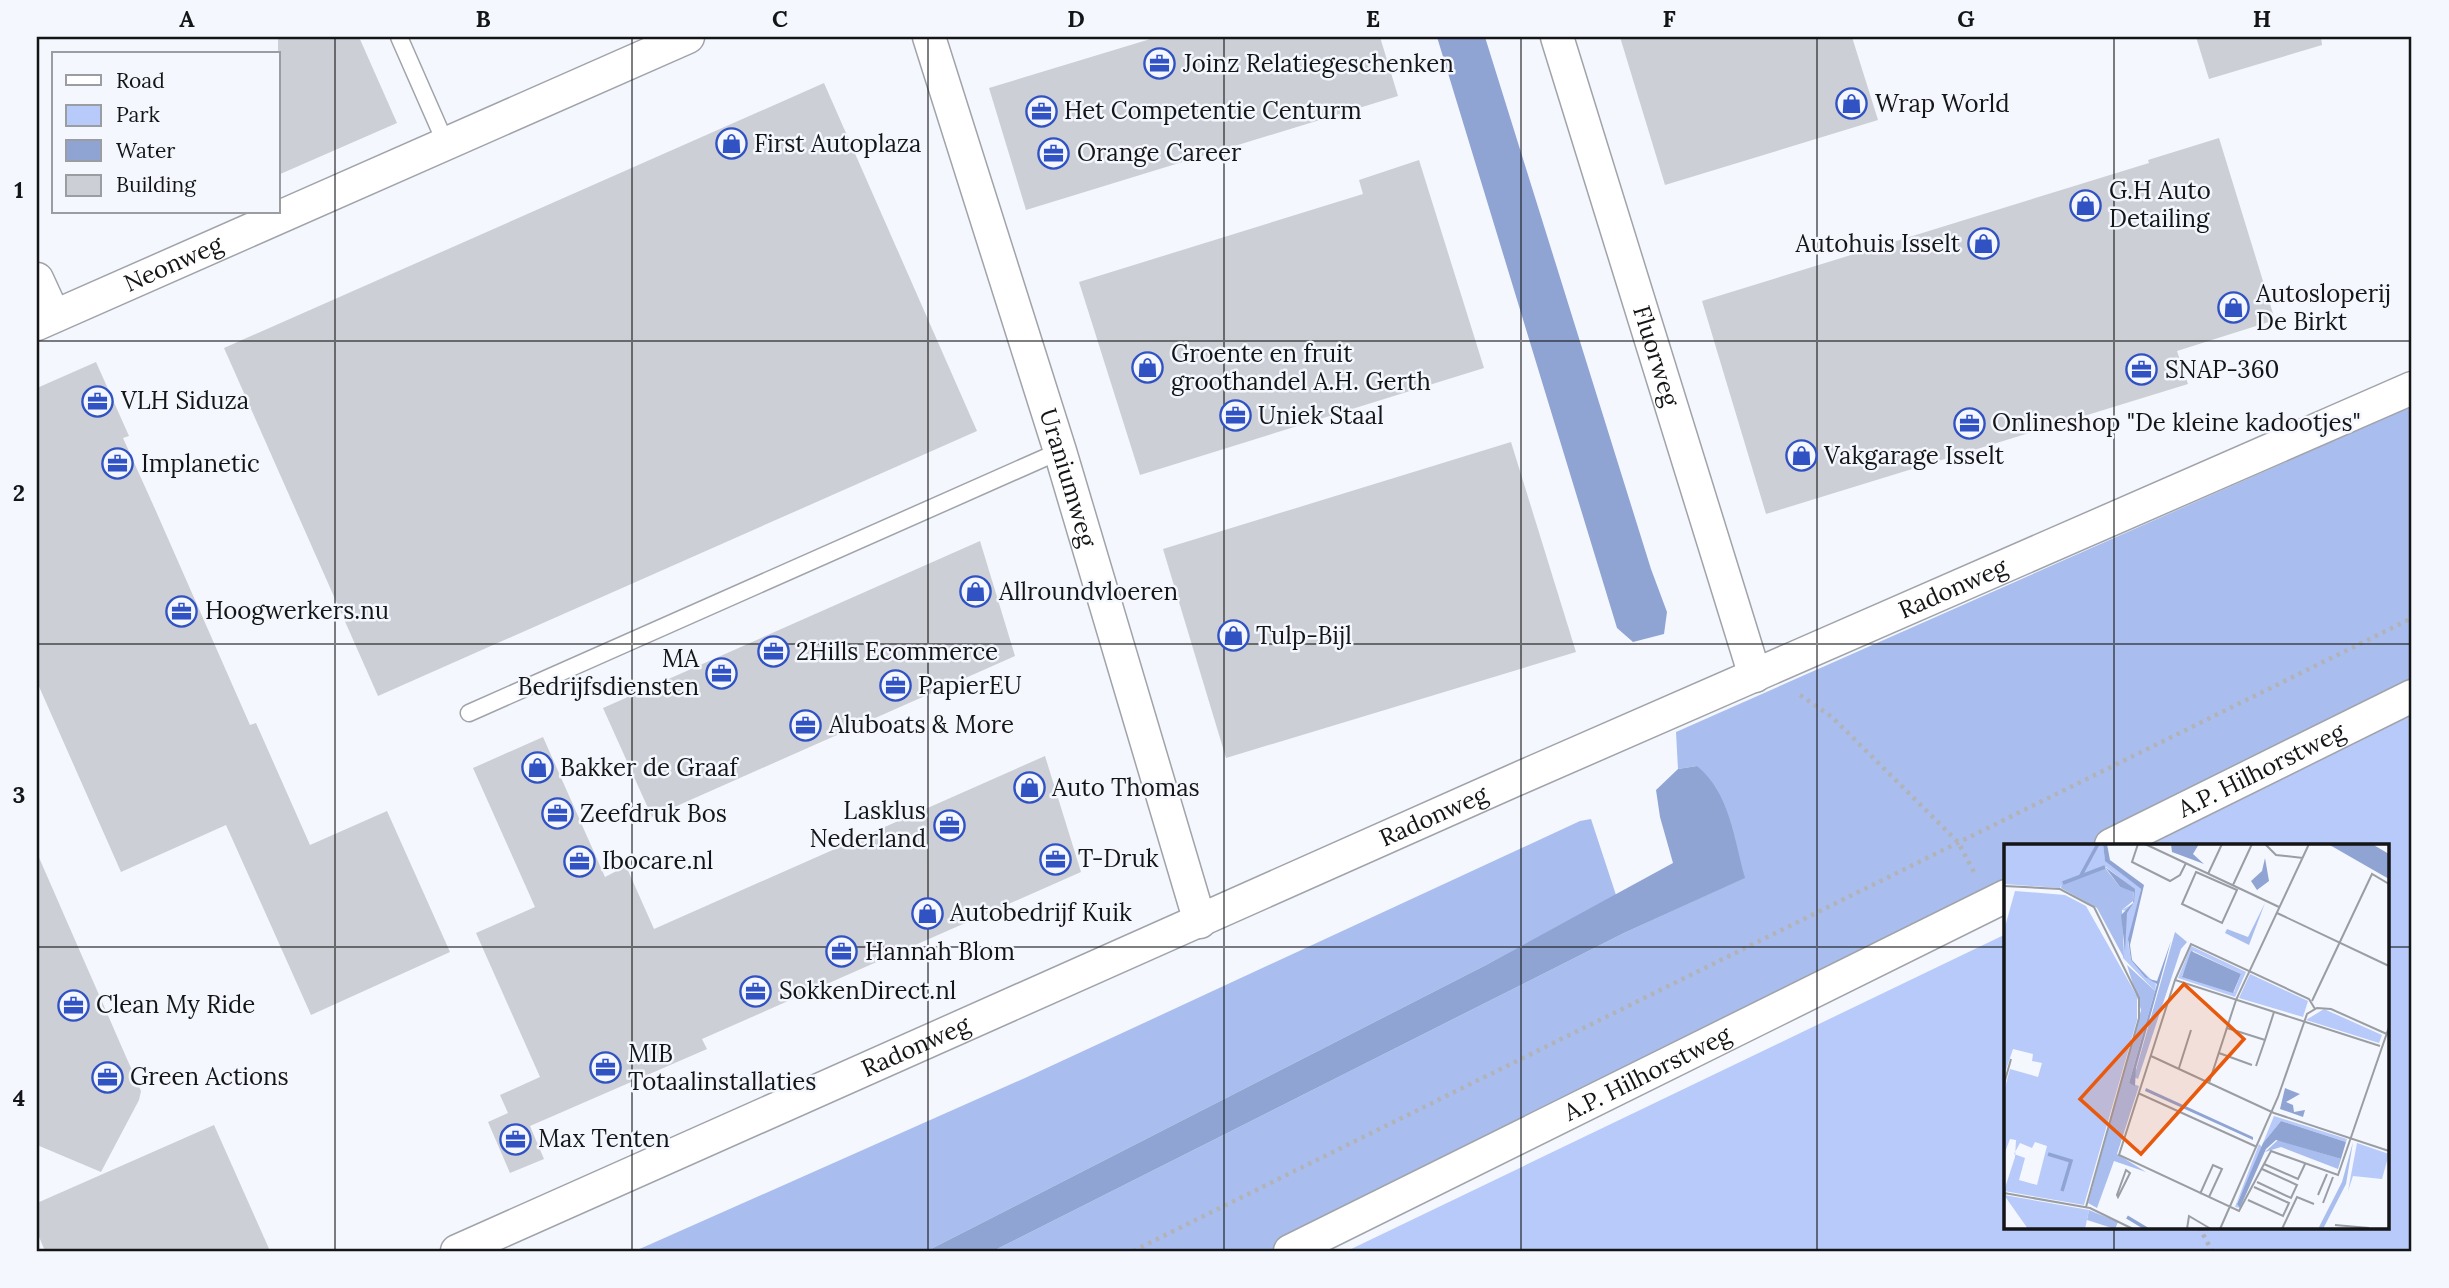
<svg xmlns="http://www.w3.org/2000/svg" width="2449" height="1288" font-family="Lora,serif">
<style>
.green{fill:#b7caf9}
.forest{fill:#a9beee}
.water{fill:#90a4d3}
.building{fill:#cccfd5}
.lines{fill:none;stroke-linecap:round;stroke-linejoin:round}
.lane-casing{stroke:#a0a3a9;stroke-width:19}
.street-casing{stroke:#a0a3a9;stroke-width:35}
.path{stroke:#b1b3b9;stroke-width:4.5;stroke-dasharray:3.5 5;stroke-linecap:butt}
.lane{stroke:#fff;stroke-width:16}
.street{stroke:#fff;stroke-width:32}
.grid{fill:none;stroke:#141517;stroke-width:2;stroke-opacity:0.55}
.labels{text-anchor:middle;stroke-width:5;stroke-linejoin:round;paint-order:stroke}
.poi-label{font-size:24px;fill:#141517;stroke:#f4f7fe;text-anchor:start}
.street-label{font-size:24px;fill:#141517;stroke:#f4f7fe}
.inset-river{fill:none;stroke:#90a4d3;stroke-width:3.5}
.inset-road{fill:none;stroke:#9a9da2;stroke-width:2}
.view{fill:#e8590c;fill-opacity:0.15;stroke:#e8590c;stroke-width:3.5}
.inset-edge{fill:none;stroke:#141517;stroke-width:3.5}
.neatline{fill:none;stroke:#141517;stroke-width:2.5}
.grid-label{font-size:23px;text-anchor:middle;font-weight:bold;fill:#141517}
</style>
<rect width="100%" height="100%" fill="#f4f7fe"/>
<polygon class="green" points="2412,713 2412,1251 1347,1251 2006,934 2006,1227 2388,1227 2388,845 2141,845"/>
<g class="forest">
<polygon points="2412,406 2412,688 2096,845 2006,845 2006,889 1276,1251 993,1251 1624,933 1744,878 1697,766 1678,769 1676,732"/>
<polygon points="1591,819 1616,895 1486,965 927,1251 635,1251 1025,1078 1580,821"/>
</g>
<g class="water">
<polygon points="1437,37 1485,37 1651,569 1667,612 1664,634 1633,642 1617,628"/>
<path d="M 1697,766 C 1730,793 1734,839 1745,878 L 1624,933 L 993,1251 L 927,1251 L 1486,965 L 1673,863 L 1660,817 L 1656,790 L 1678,769 Z"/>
</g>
<g class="building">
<polygon points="278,37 359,37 397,123 278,175"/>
<polygon points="1157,37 1380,37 1398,96 1026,210 989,88"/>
<polygon points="1620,37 1852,37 1878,120 1665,185"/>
<polygon points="2196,37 2321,37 2322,45 2209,79"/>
<polygon points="824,83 977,431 378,696 224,348"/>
<polygon points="2219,138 2275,320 2177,351 2188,384 1766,514 1702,301 2149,163 2148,160"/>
<polygon points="1419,160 1484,368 1140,475 1079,282 1363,194 1359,180"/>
<polygon points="96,362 129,436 123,438 155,509 250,725 256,723 310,845 387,811 450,952 311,1015 226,825 121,872 37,682 37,388"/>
<polygon points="1511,442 1576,652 1226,758 1163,549"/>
<polygon points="980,541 1015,656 652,817 603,708"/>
<polygon points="543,737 605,877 626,866 654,929 1045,756 1081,872 702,1039 707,1049 530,1126 544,1159 510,1173 488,1122 508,1113 500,1095 540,1077 476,933 535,907 473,768"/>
<polygon points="37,853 141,1091 139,1100 101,1172 37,1145"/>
<polygon points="214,1125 270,1251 45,1251 37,1232 37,1203"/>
</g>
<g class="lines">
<defs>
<g id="lane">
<polyline points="399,37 446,144"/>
<polyline points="469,713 1060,451"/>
</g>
<g id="street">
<path id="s1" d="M 929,37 L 1060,451 L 1200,922"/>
<path id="s2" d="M 1557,37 L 1755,676"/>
<polyline points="37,279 54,316"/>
<path id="s3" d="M 37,324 L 688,37"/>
<path id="s4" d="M 2111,845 L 2412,696"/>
<path id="s5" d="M 457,1251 L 1515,780 L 2412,388"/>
<path id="s6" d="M 1290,1251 L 2006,896"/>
</g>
</defs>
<use href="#lane" class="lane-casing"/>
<use href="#street" class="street-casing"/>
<g class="path">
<polyline points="1800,695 1832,717 1958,842 1974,872"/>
<polyline points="2199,1227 2212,1251"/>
<polyline points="1133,1251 2412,618"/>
</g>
<use href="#lane" class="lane"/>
<use href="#street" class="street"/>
</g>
<path class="grid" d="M 335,37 L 335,1251M 632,37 L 632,1251M 928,37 L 928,1251M 1224,37 L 1224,1251M 1521,37 L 1521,1251M 1817,37 L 1817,1251M 2114,37 L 2114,845M 37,341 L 2412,341M 37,644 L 2412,644M 37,947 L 2006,947M 2388,947 L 2412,947M 2114,1227 L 2114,1251"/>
<defs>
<symbol id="office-ring" viewBox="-11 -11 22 22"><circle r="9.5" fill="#f4f7fe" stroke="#3152c3" stroke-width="1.5"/><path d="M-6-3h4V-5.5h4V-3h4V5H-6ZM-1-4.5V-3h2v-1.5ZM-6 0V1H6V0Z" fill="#3152c3"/></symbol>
<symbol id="shop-ring" viewBox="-11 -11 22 22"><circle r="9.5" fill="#f4f7fe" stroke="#3152c3" stroke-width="1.5"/><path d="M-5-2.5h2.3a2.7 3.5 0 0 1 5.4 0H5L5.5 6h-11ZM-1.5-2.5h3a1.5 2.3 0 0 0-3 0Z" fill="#3152c3"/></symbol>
</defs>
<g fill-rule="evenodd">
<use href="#office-ring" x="1142" y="46" width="35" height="35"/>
<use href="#shop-ring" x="1834" y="86" width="35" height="35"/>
<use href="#office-ring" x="1024" y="94" width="35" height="35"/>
<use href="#shop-ring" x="714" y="126" width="35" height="35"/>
<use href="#office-ring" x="1036" y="136" width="35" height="35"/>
<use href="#shop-ring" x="2068" y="188" width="35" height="35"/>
<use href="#shop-ring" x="1966" y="226" width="35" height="35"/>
<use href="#shop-ring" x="2216" y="290" width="35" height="35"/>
<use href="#shop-ring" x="1130" y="350" width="35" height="35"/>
<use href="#office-ring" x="2124" y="352" width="35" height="35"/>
<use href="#office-ring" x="80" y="384" width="35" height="35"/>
<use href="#office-ring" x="1218" y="398" width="35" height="35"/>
<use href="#office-ring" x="1952" y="406" width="35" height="35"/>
<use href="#shop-ring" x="1784" y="438" width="35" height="35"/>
<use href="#office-ring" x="100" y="446" width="35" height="35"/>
<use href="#shop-ring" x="958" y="574" width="35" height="35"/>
<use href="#office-ring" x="164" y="594" width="35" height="35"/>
<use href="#shop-ring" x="1216" y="618" width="35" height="35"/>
<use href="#office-ring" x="756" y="634" width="35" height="35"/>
<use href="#office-ring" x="704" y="656" width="35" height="35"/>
<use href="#office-ring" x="878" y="668" width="35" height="35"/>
<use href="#office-ring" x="788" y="708" width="35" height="35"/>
<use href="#shop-ring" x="520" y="750" width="35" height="35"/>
<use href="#shop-ring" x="1012" y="770" width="35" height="35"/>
<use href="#office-ring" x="540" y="796" width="35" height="35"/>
<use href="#office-ring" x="932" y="808" width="35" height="35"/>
<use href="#office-ring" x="1038" y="842" width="35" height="35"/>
<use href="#office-ring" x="562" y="844" width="35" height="35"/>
<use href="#shop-ring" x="910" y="896" width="35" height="35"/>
<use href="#office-ring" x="824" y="934" width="35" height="35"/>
<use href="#office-ring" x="738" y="974" width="35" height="35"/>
<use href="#office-ring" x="56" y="988" width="35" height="35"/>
<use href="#office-ring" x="588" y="1050" width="35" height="35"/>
<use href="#office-ring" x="90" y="1060" width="35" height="35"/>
<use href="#office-ring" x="498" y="1122" width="35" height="35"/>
</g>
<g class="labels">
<g class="poi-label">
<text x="1183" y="72">Joinz Relatiegeschenken</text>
<text x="1875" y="112">Wrap World</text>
<text x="1064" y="119">Het Competentie Centurm</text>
<text x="754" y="152">First Autoplaza</text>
<text x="1077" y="161">Orange Career</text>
<text x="2109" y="199">G.H Auto<tspan x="2109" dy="28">Detailing</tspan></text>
<text x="1960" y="252" text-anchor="end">Autohuis Isselt</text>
<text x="2256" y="302">Autosloperij<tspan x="2256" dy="28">De Birkt</tspan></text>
<text x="1171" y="362">Groente en fruit<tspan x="1171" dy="28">groothandel A.H. Gerth</tspan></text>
<text x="2165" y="378">SNAP-360</text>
<text x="121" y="409">VLH Siduza</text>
<text x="1258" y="424">Uniek Staal</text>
<text x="1992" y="431">Onlineshop "De kleine kadootjes"</text>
<text x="1824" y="464">Vakgarage Isselt</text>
<text x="141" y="472">Implanetic</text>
<text x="999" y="600">Allroundvloeren</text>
<text x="205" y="619">Hoogwerkers.nu</text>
<text x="1256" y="644">Tulp-Bijl</text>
<text x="796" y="660">2Hills Ecommerce</text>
<text x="699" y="667" text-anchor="end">MA<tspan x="699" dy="28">Bedrijfsdiensten</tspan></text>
<text x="918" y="694">PapierEU</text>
<text x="829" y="733">Aluboats &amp; More</text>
<text x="560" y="776">Bakker de Graaf</text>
<text x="1052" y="796">Auto Thomas</text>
<text x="926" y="819" text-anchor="end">Lasklus<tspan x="926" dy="28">Nederland</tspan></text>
<text x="580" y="822">Zeefdruk Bos</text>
<text x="1078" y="867">T-Druk</text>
<text x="602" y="869">Ibocare.nl</text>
<text x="950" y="921">Autobedrijf Kuik</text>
<text x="865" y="960">Hannah Blom</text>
<text x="779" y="999">SokkenDirect.nl</text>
<text x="96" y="1013">Clean My Ride</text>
<text x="628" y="1062">MIB<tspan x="628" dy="28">Totaalinstallaties</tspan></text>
<text x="130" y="1085">Green Actions</text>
<text x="538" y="1147">Max Tenten</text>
</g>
<g class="street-label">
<text dy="8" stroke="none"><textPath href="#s3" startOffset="149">Neonweg</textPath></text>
<text dy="8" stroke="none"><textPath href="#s2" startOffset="334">Fluorweg</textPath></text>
<text dy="8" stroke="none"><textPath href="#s1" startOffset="462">Uraniumweg</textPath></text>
<text dy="8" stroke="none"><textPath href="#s5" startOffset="1636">Radonweg</textPath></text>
<text dy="8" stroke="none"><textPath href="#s4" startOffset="168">A.P. Hilhorstweg</textPath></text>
<text dy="8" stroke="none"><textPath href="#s5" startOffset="1069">Radonweg</textPath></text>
<text dy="8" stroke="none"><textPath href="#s5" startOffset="502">Radonweg</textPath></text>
<text dy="8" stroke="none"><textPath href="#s6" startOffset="399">A.P. Hilhorstweg</textPath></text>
</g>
</g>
<g transform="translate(2004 844)">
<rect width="385" height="385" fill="#f4f7fe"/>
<path d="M 0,0 L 99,0 L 101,16 L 137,45 L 124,98 L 127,116 L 152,140 L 151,147 L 119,114 L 122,69 L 129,59 L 123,67 L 118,66 L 130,59 L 130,45 L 102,23 L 82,33 L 59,37 L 56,44 L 0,40 ZM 11,47 L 61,51 L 82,62 L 133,152 L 133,176 L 80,361 L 0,347 L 11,313 L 12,296 L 6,295 L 0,311 L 0,247 L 6,225 L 34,233 L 38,219 L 28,217 L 29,210 L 9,205 L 0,232 L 0,86 ZM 31,298 L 43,302 L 33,341 L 15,336 L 21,314 L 10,310 L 16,299 L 28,304 ZM 187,102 L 242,128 L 231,153 L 174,134 ZM 189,107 L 237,130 L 230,148 L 178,132 ZM 246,130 L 304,157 L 299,173 L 235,154 ZM 320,165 L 378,191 L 375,199 L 302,176 ZM 270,272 L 343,295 L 342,298 L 277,277 L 259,299 ZM 353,299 L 385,310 L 378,335 L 349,332 L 344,347 ZM 255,300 L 259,304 L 233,359 L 236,364 L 231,363 ZM 0,351 L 85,366 L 81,385 L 24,385 Z" fill="#b7caf9" fill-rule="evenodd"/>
<path d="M 101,24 L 116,43 L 130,47 L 129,57 L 118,66 L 120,114 L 93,64 L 57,44 L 58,37 ZM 261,59 L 245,101 L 221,89 L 223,85 L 244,93 ZM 171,88 L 183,98 L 177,105 L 134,235 L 130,233 ZM 123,121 L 151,147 L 125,239 L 135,242 L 113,310 L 142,328 L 110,317 L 93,364 L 84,359 L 137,166 ZM 274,296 L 337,315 L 334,325 L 277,303 L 261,308 ZM 349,298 L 342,340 L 319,385 L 314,385 L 338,338 ZM 85,366 L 114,378 L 111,385 L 83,376 Z" fill="#a9beee"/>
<path d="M 99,0 L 103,0 L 106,16 L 140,41 L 126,101 L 128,116 L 145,135 L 153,137 L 167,97 L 132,224 L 131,242 L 125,239 L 153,140 L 141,133 L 127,116 L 124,95 L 137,45 L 101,17 ZM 167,0 L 195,0 L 189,10 L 200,20 L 168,8 ZM 324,0 L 368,0 L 385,10 L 385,35 ZM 261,14 L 265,37 L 253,46 L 247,37 L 258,27 ZM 101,23 L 131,45 L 130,58 L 123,69 L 121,107 L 117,71 L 129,59 L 130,48 L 116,43 ZM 187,107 L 237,130 L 229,149 L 178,133 ZM 142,244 L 249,293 L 249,296 L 141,247 ZM 281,244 L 296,250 L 282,258 L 289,261 L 290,268 L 301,266 L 299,273 L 276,265 ZM 277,277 L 342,298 L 337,315 L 272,296 L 262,305 L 236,364 L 233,360 L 259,299 Z" fill="#90a4d3"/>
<path class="inset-river" d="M 348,0 L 385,22M 76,33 L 94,0M 59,39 L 101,23M 44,310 L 67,317 L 58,347M 123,373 L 143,385"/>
<path class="inset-road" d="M 134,0 L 128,18 L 166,37 L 176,31 L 182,19M 141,0 L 275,63M 261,0 L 272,11 L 299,14M 192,28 L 233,46 L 218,79 L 178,60 ZM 204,30 L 218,0M 229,41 L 248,0M 0,42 L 56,45 L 90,63 L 135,154 L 135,174 L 82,363M 273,69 L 385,122M 171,136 L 115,311 L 235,367 L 267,307 L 334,331 L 385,183M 308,157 L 368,30 L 385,40M 311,165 L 305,155 L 187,100 L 171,136 L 376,202M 223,184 L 261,196 L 270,168M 215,209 L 248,221M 147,212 L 270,269 L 385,307M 252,222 L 261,196M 175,224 L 187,186M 205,239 L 232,156 L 305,0M 0,240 L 7,215M 134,249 L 253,303M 260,320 L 294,335 L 301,320M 122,326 L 126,329 L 114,353 L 113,351 ZM 253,338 L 287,354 L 293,341 L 258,325M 0,349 L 86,364 L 129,385M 196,350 L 209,321 L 218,325 L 205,353M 314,351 L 323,330M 244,356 L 279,372 L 285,359 L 250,343M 319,359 L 329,333M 331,381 L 365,384M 183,385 L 185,372 L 207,385M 216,385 L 274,253 L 303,170 L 313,164 L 327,165 L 385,191M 278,385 L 293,353 L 310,360"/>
<path class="view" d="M 180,140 L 240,195 L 137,310 L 76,255 Z"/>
<rect width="385" height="385" class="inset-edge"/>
</g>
<rect width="2449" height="1288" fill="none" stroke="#f4f7fe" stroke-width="77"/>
<rect x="52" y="52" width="228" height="161" fill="#f4f7fe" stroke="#9a9da2" stroke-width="2"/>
<rect x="66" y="75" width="35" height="10" fill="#ffffff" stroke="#9a9da2" stroke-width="2"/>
<text x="116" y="88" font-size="21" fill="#141517">Road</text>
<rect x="66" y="105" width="35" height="21" fill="#b7caf9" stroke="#9a9da2" stroke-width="2"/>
<text x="116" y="122" font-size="21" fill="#141517">Park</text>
<rect x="66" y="140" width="35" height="21" fill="#90a4d3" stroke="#9a9da2" stroke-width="2"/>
<text x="116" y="158" font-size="21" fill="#141517">Water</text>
<rect x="66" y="175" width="35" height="21" fill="#cccfd5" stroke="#9a9da2" stroke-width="2"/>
<text x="116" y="192" font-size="21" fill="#141517">Building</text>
<rect x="38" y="38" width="2372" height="1212" class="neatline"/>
<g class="grid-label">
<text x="187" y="27">A</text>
<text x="483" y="27">B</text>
<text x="780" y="27">C</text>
<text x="1076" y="27">D</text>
<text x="1373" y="27">E</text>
<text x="1669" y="27">F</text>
<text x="1966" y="27">G</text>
<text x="2262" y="27">H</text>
<text x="19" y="198">1</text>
<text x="19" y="501">2</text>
<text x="19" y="803">3</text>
<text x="19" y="1106">4</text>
</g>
</svg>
